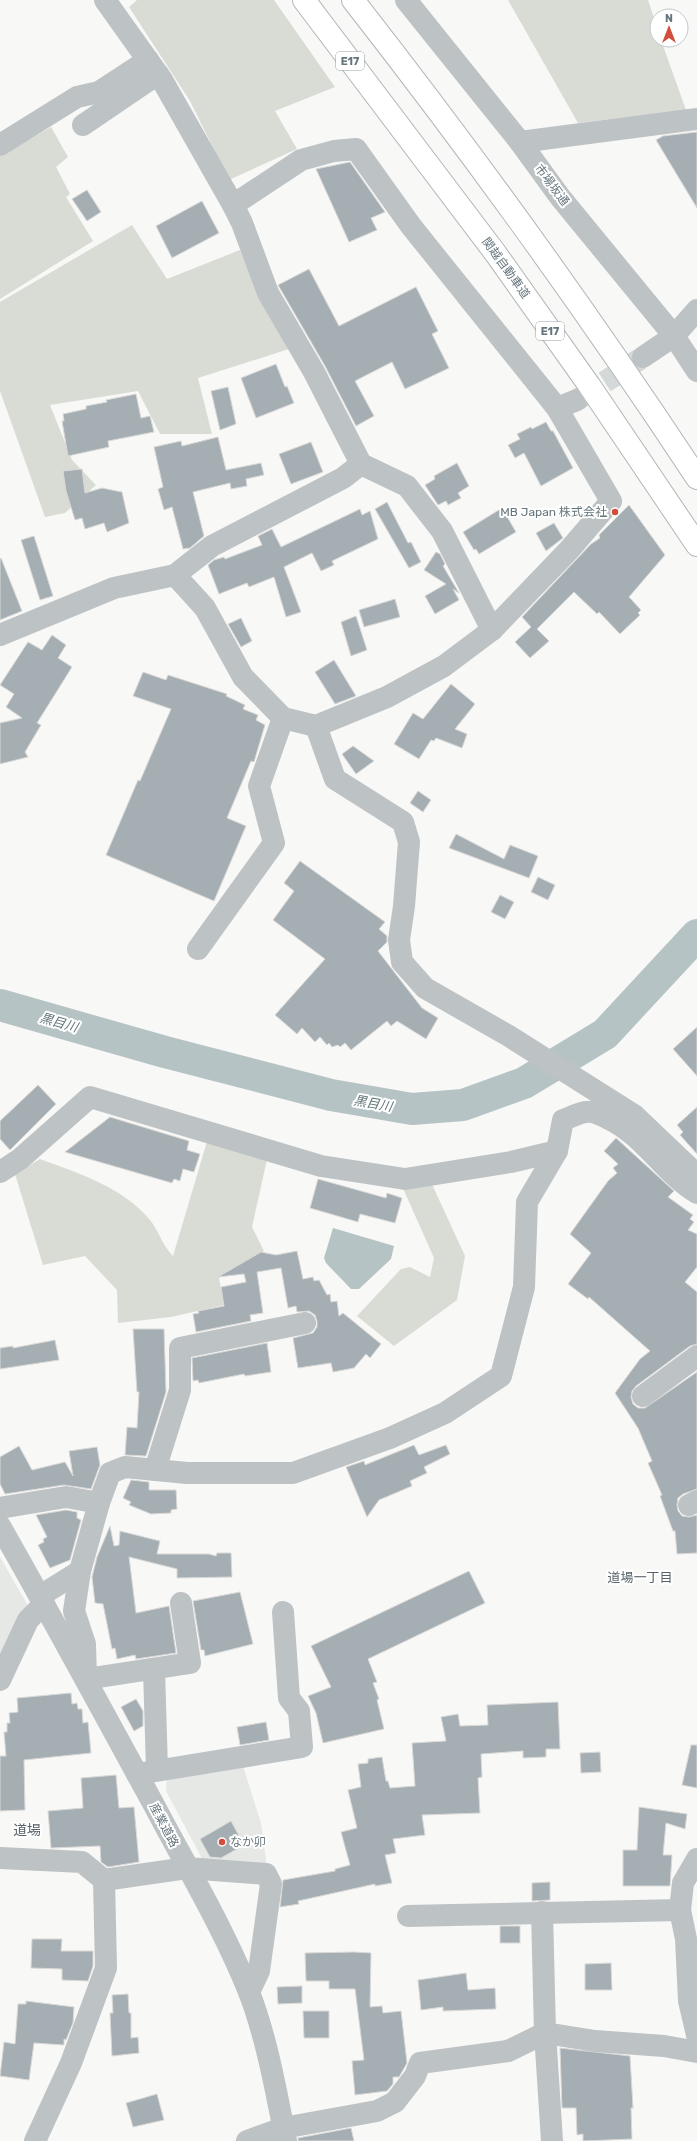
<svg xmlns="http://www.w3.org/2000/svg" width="697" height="2141" font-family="Rubik,'Noto Sans JP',sans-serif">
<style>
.built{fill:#e6e8e6}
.green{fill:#d9dcd5}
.water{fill:#b6c3c5}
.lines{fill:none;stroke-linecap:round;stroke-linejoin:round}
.river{stroke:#b6c3c5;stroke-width:32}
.building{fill:#a5aeb2;stroke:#dad9d8}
.minor-tunnel{stroke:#d4d8d8;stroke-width:22;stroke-dasharray:22 11;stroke-linecap:butt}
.highway-casing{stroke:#b1b6b8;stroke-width:24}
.minor{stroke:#bdc2c5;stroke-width:22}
.highway{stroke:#fff;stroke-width:22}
.poi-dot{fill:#d14d3c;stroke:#fff;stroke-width:1.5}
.labels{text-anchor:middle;stroke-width:4;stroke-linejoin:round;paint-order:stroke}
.shield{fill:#fff;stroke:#949fa4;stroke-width:1}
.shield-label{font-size:11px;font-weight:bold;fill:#66767d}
.street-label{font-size:12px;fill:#66767d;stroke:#fff}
.poi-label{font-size:12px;fill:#66767d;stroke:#fff;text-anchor:end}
.water-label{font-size:13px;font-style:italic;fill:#607578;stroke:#fff}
.neighbourhood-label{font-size:13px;fill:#576369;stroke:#fff}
.quarter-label{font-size:14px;fill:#576369;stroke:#fff}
</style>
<rect width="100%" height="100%" fill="#f8f8f6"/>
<g class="built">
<polygon points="0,1557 27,1604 28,1613 0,1670"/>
<polygon points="242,1763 261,1823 267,1868 207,1868 166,1791 167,1777"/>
</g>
<g class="green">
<polygon points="137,0 274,0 335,87 275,111 297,149 229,180 190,101 129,7"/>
<polygon points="508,0 648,0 657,27 657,40 661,40 686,110 578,123"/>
<polygon points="51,127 68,157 56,167 70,194 66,197 93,241 0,299 0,156"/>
<polygon points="132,225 167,279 240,250 289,349 198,378 212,434 160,434 138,391 50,405 72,460 96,485 65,513 45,517 0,391 0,302"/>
<path d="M 208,1138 L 268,1155 L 252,1227 L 264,1251 L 219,1278 L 224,1305 L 171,1317 L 118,1323 L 117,1290 L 85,1256 L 43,1265 L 15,1174 L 40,1159 C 78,1173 123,1187 150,1220 C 159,1231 162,1245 173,1256 Z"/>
<polygon points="430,1180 465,1256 457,1300 394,1346 357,1316 401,1269 410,1267 430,1277 434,1258 402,1186"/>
</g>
<polygon class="water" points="333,1228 394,1246 391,1259 359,1289 351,1289 326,1263 324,1258"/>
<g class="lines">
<polyline class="river" points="0,1005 165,1052 331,1095 412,1109 463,1105 524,1083 605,1034 697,935"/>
</g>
<g class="building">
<polygon points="697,132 697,208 656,140 663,136"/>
<polygon points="350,162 385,212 371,218 377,230 349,242 316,169"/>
<polygon points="87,190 101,212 87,221 72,199"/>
<polygon points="202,201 219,233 172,258 156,226"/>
<polygon points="309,269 339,326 416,287 438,331 432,334 449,368 405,389 392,362 355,381 374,416 356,426 325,366 278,285"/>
<polygon points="276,364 285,387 287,386 294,403 256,418 241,378"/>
<polygon points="228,387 236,424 220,430 211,391"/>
<polygon points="136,394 141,418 150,416 154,432 108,441 109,447 68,456 62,421 64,421 63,414 86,409 86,406 107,402 106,400"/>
<polygon points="546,422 551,431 553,431 573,468 541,486 524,453 515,458 508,445 520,439 517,434 531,427 532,429"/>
<polygon points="218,437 226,470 261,463 264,475 246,479 247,486 231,489 230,483 193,492 204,536 190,548 183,549 172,507 164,510 158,489 163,487 154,447 181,441 182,446"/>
<polygon points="311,442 323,472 291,484 279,454"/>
<polygon points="457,463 469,486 458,493 461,498 448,505 446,501 438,505 425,485 435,479 434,476"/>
<polygon points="82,469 85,493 102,488 122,492 129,523 107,532 104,523 85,529 82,518 75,520 66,491 63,471"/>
<polygon points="387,502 408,543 411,542 421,562 409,568 375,509"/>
<polygon points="629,505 665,555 629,597 641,610 638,613 640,615 620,634 599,612 597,614 574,592 537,629 549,641 530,658 515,642 531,627 522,617 591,544 600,538 599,535"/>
<polygon points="502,508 516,532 479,554 476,549 474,550 463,532"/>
<polygon points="360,509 362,515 370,511 378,539 332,561 334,565 321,571 312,553 284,567 301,612 286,617 274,577 249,587 247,583 219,594 208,565 214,560 224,557 225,559 262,545 258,536 272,529 281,547"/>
<polygon points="554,523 563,538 546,551 536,533"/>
<polygon points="34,536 53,596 40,600 21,540"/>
<polygon points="436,552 440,554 445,564 443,566 459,593 453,589 459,600 435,614 425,596 446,584 424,570"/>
<polygon points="1,558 22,611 0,620 0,559"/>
<polygon points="395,599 400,617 364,627 359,610"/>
<polygon points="356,616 367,650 351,656 341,622"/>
<polygon points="241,618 252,641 241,647 228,624"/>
<polygon points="52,635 66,645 58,658 72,667 37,723 41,725 25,752 28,757 0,764 0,723 22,718 6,707 14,694 0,685 28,642 42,650"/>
<polygon points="334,660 356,696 335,704 315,672"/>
<polygon points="143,672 166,680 168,675 227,694 226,696 245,705 243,709 258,715 256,720 265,725 254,762 251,761 227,818 246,826 214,901 106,855 138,780 140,781 171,709 133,696"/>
<polygon points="451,684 475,704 455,729 467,734 462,748 436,738 434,741 431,740 419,759 394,744 413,713 423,719"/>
<polygon points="353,746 374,761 356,774 342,754"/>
<polygon points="418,791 431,800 423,812 410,803"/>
<polygon points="456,834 504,859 510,845 538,856 529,878 449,848"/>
<polygon points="300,861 385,922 379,929 387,936 387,942 378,951 422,1008 438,1018 426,1039 397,1021 391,1026 387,1021 351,1050 345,1043 340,1047 338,1045 332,1047 329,1043 327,1045 320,1037 315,1042 302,1028 297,1034 275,1015 325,959 273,920 294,891 284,883"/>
<polygon points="538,877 555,885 548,900 531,892"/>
<polygon points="500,895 514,902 505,919 491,912"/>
<polygon points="697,1027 697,1076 673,1049"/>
<polygon points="38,1085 56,1104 10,1150 0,1139 0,1121"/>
<polygon points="697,1107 697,1154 680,1135 683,1132 677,1125"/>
<polygon points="110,1117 189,1141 187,1150 200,1154 194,1172 183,1169 180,1181 174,1179 172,1183 65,1152"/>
<polygon points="616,1138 674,1191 668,1197 693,1215 690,1219 694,1222 688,1230 697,1234 697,1267 685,1282 697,1292 697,1344 690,1346 636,1386 632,1391 631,1397 633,1404 638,1408 645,1408 697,1372 697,1489 683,1494 678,1498 677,1505 678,1511 682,1516 689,1517 697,1515 697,1553 677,1554 675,1531 673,1531 660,1496 662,1495 648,1463 652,1461 638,1428 615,1393 640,1359 650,1351 589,1297 588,1299 568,1284 591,1253 570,1234 608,1181 617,1173 613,1168 618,1164 604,1151"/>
<polygon points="318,1179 386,1198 387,1193 402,1198 395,1223 360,1214 358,1222 310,1208"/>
<polygon points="297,1251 303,1279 313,1277 314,1281 319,1280 327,1295 330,1294 331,1302 337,1301 339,1316 343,1313 381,1344 370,1358 366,1354 354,1368 333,1372 331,1363 298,1368 293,1338 313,1333 317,1327 317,1321 315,1315 309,1311 297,1312 296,1306 288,1308 281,1268 257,1272 263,1313 250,1315 251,1321 196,1332 193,1314 199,1313 198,1311 224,1306 221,1287 246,1282 244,1274 218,1277 261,1252 276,1255"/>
<polygon points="133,1329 164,1329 166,1392 146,1456 125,1455 127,1427 137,1428 139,1392 137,1392"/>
<polygon points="55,1340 59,1360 0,1369 0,1348 13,1346 13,1348"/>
<polygon points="267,1343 271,1372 245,1376 244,1374 199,1383 198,1380 193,1381 192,1358"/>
<polygon points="414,1445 419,1455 446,1445 450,1454 424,1467 427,1473 410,1481 412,1486 379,1500 367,1517 346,1467 364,1461 365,1465"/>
<polygon points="19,1446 32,1470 65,1462 73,1476 69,1451 97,1447 100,1465 91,1489 64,1485 5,1494 0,1484 0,1457"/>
<polygon points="131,1480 149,1482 149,1490 176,1490 177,1509 171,1510 171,1513 151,1514 129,1505 131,1502 123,1498"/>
<polygon points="66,1510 77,1512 77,1518 81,1520 70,1560 50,1568 38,1545 44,1542 43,1539 47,1537 36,1515"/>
<polygon points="110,1526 114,1546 119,1545 120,1531 160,1541 157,1554 209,1554 216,1556 217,1553 231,1553 232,1577 177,1578 177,1569 129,1557 136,1613 169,1606 176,1653 136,1659 135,1655 117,1659 115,1648 112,1649 103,1604 95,1603 92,1577 97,1557"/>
<polygon points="469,1571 485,1603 368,1659 377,1682 373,1683 379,1699 377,1700 384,1729 323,1743 316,1713 308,1696 331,1687 311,1646"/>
<polygon points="240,1592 253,1644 205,1656 204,1650 201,1650 193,1601"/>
<polygon points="71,1693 72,1704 77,1703 78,1709 82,1709 83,1723 88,1722 91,1753 24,1760 25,1810 0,1811 0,1756 6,1756 4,1732 7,1732 7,1723 10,1723 9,1713 18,1712 17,1698"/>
<polygon points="136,1699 143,1711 143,1726 134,1731 121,1707"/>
<polygon points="558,1702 560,1749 546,1749 546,1757 523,1758 523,1751 481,1754 482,1777 478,1778 480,1813 422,1815 425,1835 393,1839 396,1853 385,1855 392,1883 375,1886 375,1884 298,1901 299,1904 280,1907 283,1880 335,1871 335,1869 350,1865 341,1832 357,1828 348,1790 361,1787 358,1764 368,1763 368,1759 382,1757 386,1781 388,1781 390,1788 415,1786 412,1743 446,1741 441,1717 458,1714 460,1726 488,1725 487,1705"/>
<polygon points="266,1722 269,1740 240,1745 237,1727"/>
<polygon points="691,1745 697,1745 697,1788 682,1785"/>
<polygon points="600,1752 601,1772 581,1773 580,1753"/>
<polygon points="116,1775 119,1808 134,1807 139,1862 108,1867 101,1862 100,1846 51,1848 48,1811 83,1808 81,1778"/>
<polygon points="639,1807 687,1814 685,1829 666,1823 663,1855 672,1855 670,1886 623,1886 623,1850 637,1850"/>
<polygon points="231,1821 244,1845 221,1858 210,1857 200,1839"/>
<polygon points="550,1882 550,1900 532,1901 532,1883"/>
<rect x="500" y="1926" width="20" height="17"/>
<polygon points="32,1939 62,1939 61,1951 93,1951 93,1966 88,1981 62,1980 62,1969 31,1968"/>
<polygon points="354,1952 371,1953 370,2007 382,2006 383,2013 401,2011 407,2063 399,2077 393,2077 393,2084 387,2091 355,2095 352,2061 364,2060 355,1989 329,1989 329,1981 306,1981 305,1953"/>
<polygon points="611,1963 612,1990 585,1990 585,1964"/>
<polygon points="466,1973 468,1990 495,1988 496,2009 443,2011 443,2007 421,2010 418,1980"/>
<polygon points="302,1986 302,2003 278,2004 277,1987"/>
<polygon points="128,1994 129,2013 131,2013 131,2038 138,2037 139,2053 112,2056 110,2013 113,2013 112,1995"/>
<polygon points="26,2001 74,2007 73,2023 66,2040 64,2039 64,2045 34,2043 29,2080 0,2076 4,2042 15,2044 18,2004 26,2004"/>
<polygon points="303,2011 329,2011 329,2038 304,2038"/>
<polygon points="560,2048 630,2056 633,2108 631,2108 632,2139 583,2141 583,2134 577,2135 576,2108 562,2108"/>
<polygon points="157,2094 164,2120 133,2127 126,2103"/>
<polygon points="351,2128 354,2141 298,2141 298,2138"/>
</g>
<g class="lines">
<polyline class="minor-tunnel" points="577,400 640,359"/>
<defs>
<g id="highway">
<polyline points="304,0 496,254 589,385 697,545"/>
<path d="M 353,0 C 474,155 589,314 697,478"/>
</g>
</defs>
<use href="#highway" class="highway-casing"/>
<g class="minor">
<polyline points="105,0 162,80 233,205 301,160 334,151 356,149 411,226 557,408 611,501 569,550 492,630 444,666 387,697 316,726 283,718 243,677 205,608 175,575"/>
<polyline points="406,0 520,142 560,197 674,336 697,371"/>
<polyline points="83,125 158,74"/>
<polyline points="520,142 697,119"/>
<polyline points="0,145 77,97 99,92 148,60"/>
<polyline points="233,205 242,223 268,293 314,372 361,464 407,486 442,531 492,630"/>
<polyline points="643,357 674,336 697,310"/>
<polyline points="557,408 577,400"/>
<polyline points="0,635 114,588 175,575 212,546 343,478 361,464"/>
<polyline points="316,726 335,779 403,822 409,842 404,906 399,940 402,962 425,988 509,1036 634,1115 696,1174 697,1179"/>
<polyline points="198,949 274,843 259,786 283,718"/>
<polyline points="0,1172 20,1159 90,1097 321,1166 405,1179 511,1162 557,1151"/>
<polyline points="643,1396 697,1356"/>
<polyline points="155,1470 180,1390 180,1348 305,1323"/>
<polyline points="689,1505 697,1501"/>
<polyline points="0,1508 66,1497 99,1503"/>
<path d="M 0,1526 C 53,1619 103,1712 154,1805 C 186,1866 223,1927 249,1992 C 267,2039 276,2091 286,2141"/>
<polyline points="40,1596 80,1571"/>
<path d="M 181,1603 L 190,1663 L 86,1679 L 85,1644 L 74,1611 L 80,1571 L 99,1503 L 110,1473 L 125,1467 L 187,1473 L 293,1473 L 390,1438 L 445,1413 L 501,1376 L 524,1287 L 527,1202 L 557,1151 L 563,1120 C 570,1118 579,1112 587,1112 C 593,1111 601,1115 607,1118 C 644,1135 663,1172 697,1193"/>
<polyline points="154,1669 157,1770"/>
<polyline points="0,1680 28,1620 44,1604"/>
<polyline points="137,1774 302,1747 299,1711 289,1698 283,1612"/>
<polyline points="0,1858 82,1862 104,1880 106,1968 71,2063 35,2141"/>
<polyline points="697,1859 683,1883 680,1910 686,1939 689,2001 697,2035"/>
<polyline points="104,1880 187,1868 266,1874 271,1884 259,1971 249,1992"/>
<polyline points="542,1912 545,2033 552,2141"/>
<polyline points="408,1916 680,1910"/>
<polyline points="247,2141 283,2128 377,2111 395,2102 415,2076 420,2063 508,2051 545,2033 595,2041 664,2046 697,2052"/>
</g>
<use href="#highway" class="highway"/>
</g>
<g class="poi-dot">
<circle cx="615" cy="512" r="4"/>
<circle cx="222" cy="1842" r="4"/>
</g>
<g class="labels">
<g class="shield">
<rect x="336" y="52" width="28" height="18" rx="3"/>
<rect x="536" y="322" width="28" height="18" rx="3"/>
</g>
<g class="shield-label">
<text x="350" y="65">E17</text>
<text x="550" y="335">E17</text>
</g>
<g class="street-label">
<text transform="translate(552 185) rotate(53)" y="4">市場坂通</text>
<text transform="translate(506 268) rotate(54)" y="4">関越自動車道</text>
<text transform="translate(164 1825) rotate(62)" y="4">産業道路</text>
</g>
<g class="poi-label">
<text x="607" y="516">MB Japan 株式会社</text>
<text x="230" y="1846" text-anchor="start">なか卯</text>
</g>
<g class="water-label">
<text transform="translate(59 1022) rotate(16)" y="5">黒目川</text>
<text transform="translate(373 1103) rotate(10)" y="5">黒目川</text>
</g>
<g class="neighbourhood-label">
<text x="640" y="1582">道場一丁目</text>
</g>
<g class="quarter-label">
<text x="27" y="1835">道場</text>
</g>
</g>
<g transform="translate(669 28)"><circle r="19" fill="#ffffff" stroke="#c2c8cb"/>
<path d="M0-3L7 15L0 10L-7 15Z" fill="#d14d3c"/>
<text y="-6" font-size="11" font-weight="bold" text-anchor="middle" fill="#66767d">N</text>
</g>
</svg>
